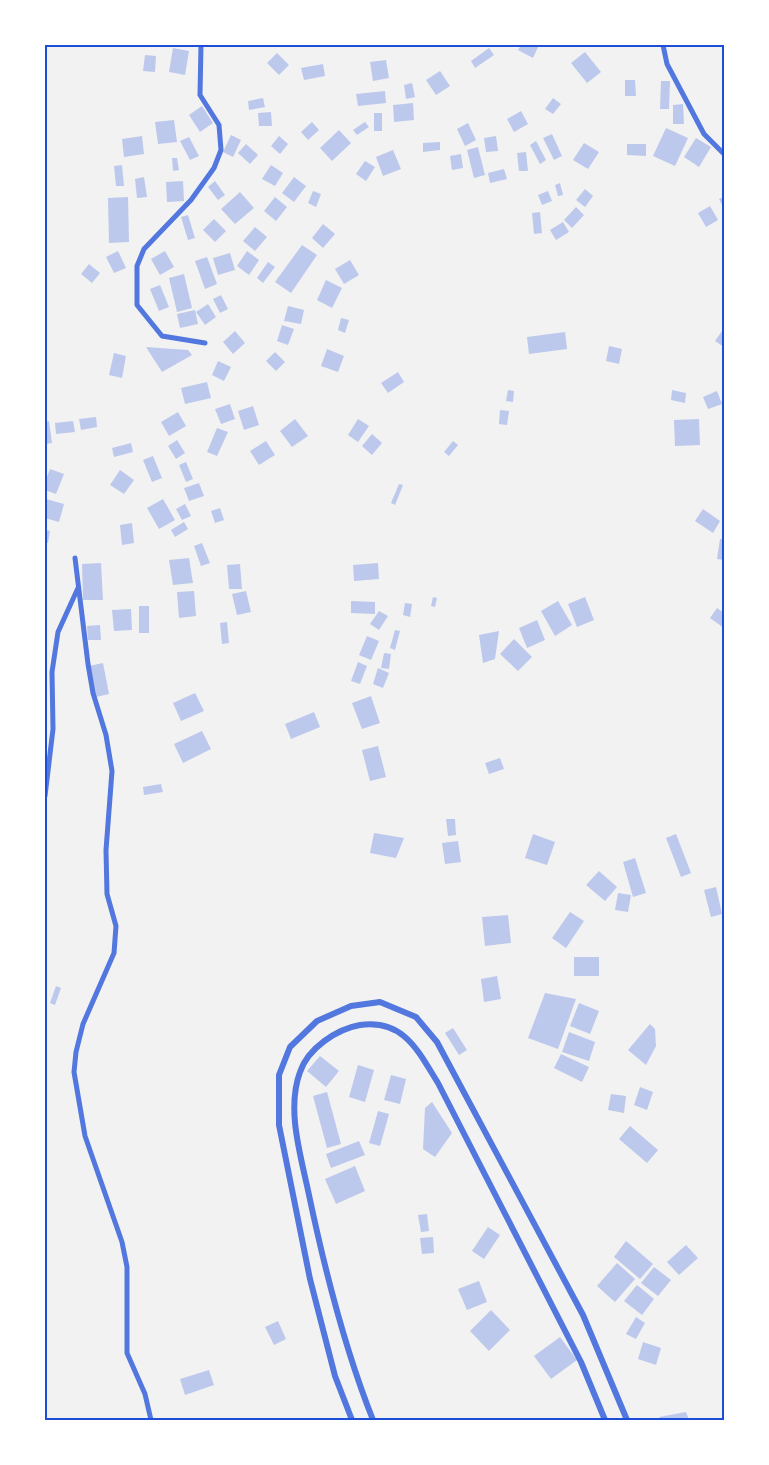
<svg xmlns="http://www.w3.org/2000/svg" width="769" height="1465" font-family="Manrope,sans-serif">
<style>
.building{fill:#bdc9ec}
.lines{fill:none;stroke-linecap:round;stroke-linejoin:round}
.minor{stroke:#5277de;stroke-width:5}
.tertiary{stroke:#5277de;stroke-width:6}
.neatline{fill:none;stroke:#1d4ed8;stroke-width:2}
</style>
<rect width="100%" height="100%" fill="#f2f2f2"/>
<g class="building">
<polygon points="521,45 539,45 533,58 518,50"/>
<polygon points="546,45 559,45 559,46 546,47"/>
<polygon points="173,48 189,51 185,75 169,72"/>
<polygon points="489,48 494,55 475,68 471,61"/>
<polygon points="585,52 601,72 587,83 571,63"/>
<polygon points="277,53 289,65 279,75 267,63"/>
<polygon points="145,55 156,56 155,72 143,71"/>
<polygon points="386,60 389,78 373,81 370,62"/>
<polygon points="323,64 325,76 304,80 301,68"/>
<polygon points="440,71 450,86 436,95 426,80"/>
<polygon points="625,80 635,80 636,96 625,96"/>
<polygon points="661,81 670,81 669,109 660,109"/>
<polygon points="412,83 415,97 406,99 404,85"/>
<polygon points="385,91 386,103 358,106 356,94"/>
<polygon points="263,98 265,107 249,110 248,101"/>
<polygon points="553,98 561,104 553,114 545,109"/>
<polygon points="413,103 414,120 394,122 393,105"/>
<polygon points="683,104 684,124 673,124 673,105"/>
<polygon points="202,106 213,123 200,132 189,115"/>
<polygon points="521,111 528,124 514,132 507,119"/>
<polygon points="271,112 272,126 259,126 258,113"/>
<rect x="374" y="113" width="8" height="18"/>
<polygon points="174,120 177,142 158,144 155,122"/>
<polygon points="312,122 319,130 308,140 301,132"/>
<polygon points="365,122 369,127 357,135 353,130"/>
<polygon points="468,123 476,140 465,146 457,129"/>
<polygon points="666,128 688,138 675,166 653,156"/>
<polygon points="339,130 351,143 332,161 320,148"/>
<polygon points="552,134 562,156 554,160 543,138"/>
<polygon points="231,135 241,140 233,157 223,152"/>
<polygon points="142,136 144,154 124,157 122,139"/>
<polygon points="279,136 288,144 280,154 271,146"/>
<polygon points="496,136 498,151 486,152 484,138"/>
<polygon points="189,137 199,156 190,160 180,141"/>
<polygon points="696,138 711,147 699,167 684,157"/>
<polygon points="536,141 546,160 540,164 530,145"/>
<polygon points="440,142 440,150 423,152 423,143"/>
<polygon points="584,143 599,152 588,169 573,160"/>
<polygon points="246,144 258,155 250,164 238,153"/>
<polygon points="627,144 646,144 646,156 627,155"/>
<polygon points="478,147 485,175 474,178 467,150"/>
<polygon points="393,150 401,169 383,176 376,157"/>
<polygon points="526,152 528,171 519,171 517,153"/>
<polygon points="461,154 463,168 452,170 450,156"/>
<polygon points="172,158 177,158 179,170 173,171"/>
<polygon points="365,161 375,167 366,181 356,174"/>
<polygon points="122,165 124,186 116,186 114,166"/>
<polygon points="271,165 283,173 275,186 262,179"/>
<polygon points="504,169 507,179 490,183 488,173"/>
<polygon points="144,177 147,197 137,198 135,179"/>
<polygon points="294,177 306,186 294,202 282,193"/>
<polygon points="183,181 184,201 167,202 166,182"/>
<polygon points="215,181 225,195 218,200 208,187"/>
<polygon points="560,183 563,195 558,196 555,185"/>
<polygon points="585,189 593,196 585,207 576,200"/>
<polygon points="313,191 321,194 316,207 308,203"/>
<polygon points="548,191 552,201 542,205 538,195"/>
<polygon points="240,192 254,208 235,224 221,209"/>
<polygon points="128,197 129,242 109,243 108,198"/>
<polygon points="275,197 287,207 276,221 264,211"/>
<polygon points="724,197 724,209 719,199"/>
<polygon points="710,206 718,220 706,227 698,213"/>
<polygon points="576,207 584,215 572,228 564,220"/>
<polygon points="540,212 542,233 534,234 532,213"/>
<polygon points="188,215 195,238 188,240 181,217"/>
<polygon points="214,219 226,231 215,242 203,230"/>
<polygon points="563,222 569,232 556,240 550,230"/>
<polygon points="323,224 335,234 323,248 312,238"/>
<polygon points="255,227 267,237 255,251 243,241"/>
<polygon points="302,245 317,255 291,293 275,282"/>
<polygon points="118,251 126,268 114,273 106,257"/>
<polygon points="165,251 174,267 160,275 151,259"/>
<polygon points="247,251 259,260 249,275 237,266"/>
<polygon points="230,253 235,270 218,275 213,258"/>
<polygon points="207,257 217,284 205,289 195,261"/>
<polygon points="350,260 359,275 344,284 335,269"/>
<polygon points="268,262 275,267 263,283 257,278"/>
<polygon points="89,264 100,273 92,283 81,274"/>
<polygon points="184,274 192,308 177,312 169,278"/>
<polygon points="326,280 342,288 332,308 317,300"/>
<polygon points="160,285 169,307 159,311 150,289"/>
<polygon points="221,295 228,309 220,313 213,299"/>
<polygon points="208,304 216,317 205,325 196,312"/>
<polygon points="288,306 304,310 301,324 284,321"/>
<polygon points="195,310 198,324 180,328 177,314"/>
<polygon points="341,318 349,320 345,333 338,330"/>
<polygon points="282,325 294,329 288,345 277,341"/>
<polygon points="235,331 245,343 233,354 223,342"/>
<polygon points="722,331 724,332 724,347 715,341"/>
<polygon points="565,332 567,349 529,354 527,337"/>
<polygon points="609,346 622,349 619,364 606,361"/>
<polygon points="146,347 188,350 192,355 162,372"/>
<polygon points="327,349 344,356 338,372 321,366"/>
<polygon points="275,352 285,362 276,371 266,361"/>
<polygon points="114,353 126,356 122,378 109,375"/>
<polygon points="218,361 231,367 224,381 212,375"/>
<polygon points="398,372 404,382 388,393 381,383"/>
<polygon points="207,382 211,398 185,404 181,388"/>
<polygon points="508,390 514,391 513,402 506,401"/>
<polygon points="672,390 686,393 685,403 671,400"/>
<polygon points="717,391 722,404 708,409 703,397"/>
<polygon points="230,404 235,419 221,424 215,409"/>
<polygon points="253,406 259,425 244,430 238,411"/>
<polygon points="500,410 509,411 507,425 499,424"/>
<polygon points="178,412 186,426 169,436 161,422"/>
<polygon points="96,417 97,427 81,430 79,419"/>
<polygon points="295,419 308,436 292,447 280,431"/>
<polygon points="358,419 369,426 358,442 348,435"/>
<polygon points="699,419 700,445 675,446 674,420"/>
<polygon points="49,421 52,443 45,444 45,422"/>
<polygon points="73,421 75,432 56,434 55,423"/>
<polygon points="217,428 228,432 217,456 207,452"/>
<polygon points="372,434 382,443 372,455 362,446"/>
<polygon points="177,440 185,453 176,459 168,446"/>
<polygon points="266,441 275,455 259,465 250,451"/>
<polygon points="453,441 458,445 449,456 444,452"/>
<polygon points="131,443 133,452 114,457 112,448"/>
<polygon points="153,456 162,478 152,482 143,460"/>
<polygon points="186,462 193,479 186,482 179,465"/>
<polygon points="50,469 64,474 56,494 45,490 45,482"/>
<polygon points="120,470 134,480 124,494 110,485"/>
<polygon points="199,483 204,496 189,501 184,488"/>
<polygon points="399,484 403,485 395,505 391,503"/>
<polygon points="46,499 64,504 59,522 45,518"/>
<polygon points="163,499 175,520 159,529 147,508"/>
<polygon points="185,504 191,516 182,520 176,509"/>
<polygon points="220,508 224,520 215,523 211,511"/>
<polygon points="703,509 720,521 713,533 695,521"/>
<polygon points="184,522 188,529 175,537 171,530"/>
<polygon points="132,523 134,543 122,545 120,525"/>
<polygon points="45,530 50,531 48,543 45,543"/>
<polygon points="720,539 724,539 724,560 717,559"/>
<polygon points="202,543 210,563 201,566 194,546"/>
<polygon points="189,558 193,583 173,585 169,560"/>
<polygon points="101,563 103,600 83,600 82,564"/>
<polygon points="378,563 379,579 354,581 353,565"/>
<polygon points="240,564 242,589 229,589 227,565"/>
<polygon points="194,591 196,616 179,618 177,592"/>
<polygon points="246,591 251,612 237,615 232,594"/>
<polygon points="433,597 437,598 435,607 431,606"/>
<polygon points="585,597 594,620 577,627 568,604"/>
<polygon points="351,601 375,602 375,614 351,613"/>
<polygon points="558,601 572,625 555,636 541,611"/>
<polygon points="405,603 412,604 410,617 403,615"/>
<rect x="139" y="606" width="10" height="27"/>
<polygon points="717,608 724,613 724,628 710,618"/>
<polygon points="131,609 132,630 114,631 112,610"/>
<polygon points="379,611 388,616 379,630 370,624"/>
<polygon points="537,620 545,640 527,648 519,628"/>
<polygon points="227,622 229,643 222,644 220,623"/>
<polygon points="100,625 101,640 88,640 87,626"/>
<polygon points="395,630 400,631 395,650 390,648"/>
<polygon points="499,631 495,659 483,663 479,635"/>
<polygon points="367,636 379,641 371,660 359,655"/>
<polygon points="514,639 532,657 518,671 500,654"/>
<polygon points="384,653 391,654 389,669 381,668"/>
<polygon points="358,662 367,666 360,684 351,681"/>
<polygon points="103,663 109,694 96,697 89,666"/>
<polygon points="378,668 389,673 383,688 373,684"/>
<polygon points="195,693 204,711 181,721 173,703"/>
<polygon points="371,696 380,723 362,729 352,703"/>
<polygon points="314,712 320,727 291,739 285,724"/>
<polygon points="202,731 211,749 183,763 174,744"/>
<polygon points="378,746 386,777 370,781 362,750"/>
<polygon points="500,758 504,769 489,774 485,763"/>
<polygon points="161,784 163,792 144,795 143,787"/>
<polygon points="446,819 455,819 456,835 448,836"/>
<polygon points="374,833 404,838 396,858 370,853"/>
<polygon points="533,834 555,842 547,865 525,858"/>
<polygon points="676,834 691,873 681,877 666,838"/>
<polygon points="458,841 461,862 445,864 442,843"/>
<polygon points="635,858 646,893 633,897 623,862"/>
<polygon points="599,871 617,887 605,901 586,885"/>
<polygon points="716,887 722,914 711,917 704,890"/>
<polygon points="618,893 631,895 628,912 615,910"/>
<polygon points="570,912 584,921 566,948 552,938"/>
<polygon points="508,915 511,943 485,946 482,917"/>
<rect x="574" y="957" width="25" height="19"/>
<polygon points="497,976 501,999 484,1002 481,979"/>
<polygon points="56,986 61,988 55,1005 50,1003"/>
<polygon points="545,993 576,999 558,1049 528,1038"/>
<polygon points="579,1003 599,1011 590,1034 570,1026"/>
<polygon points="650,1024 655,1029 656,1046 646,1065 628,1050"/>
<polygon points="453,1028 467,1050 459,1055 445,1033"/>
<polygon points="569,1032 595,1042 589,1061 562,1052"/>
<polygon points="561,1054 589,1067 582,1082 554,1068"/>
<polygon points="320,1056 339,1071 326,1087 307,1071"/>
<polygon points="358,1065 374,1070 365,1102 349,1097"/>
<polygon points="391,1075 406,1079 400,1104 384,1100"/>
<polygon points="640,1087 653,1092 647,1110 634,1105"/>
<polygon points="327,1092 341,1144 327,1148 313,1096"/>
<polygon points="611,1094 626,1096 624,1113 608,1110"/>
<polygon points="432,1102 452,1133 435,1157 423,1149 425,1108"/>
<polygon points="378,1111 389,1114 380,1146 369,1143"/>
<polygon points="630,1126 658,1150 647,1163 619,1139"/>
<polygon points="359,1141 365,1155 331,1168 326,1154"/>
<polygon points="355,1166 365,1191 336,1204 325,1179"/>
<polygon points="427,1214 429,1231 421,1232 418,1215"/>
<polygon points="488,1227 500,1235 484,1259 472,1251"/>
<polygon points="433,1237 434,1253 422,1254 420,1238"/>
<polygon points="626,1241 653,1264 640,1279 614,1257"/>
<polygon points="686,1245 698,1258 679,1275 667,1262"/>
<polygon points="617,1263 635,1279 615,1302 597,1286"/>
<polygon points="654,1267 671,1280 658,1296 641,1283"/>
<polygon points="479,1281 487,1302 467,1310 458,1289"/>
<polygon points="637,1285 654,1299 642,1315 624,1301"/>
<polygon points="491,1310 510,1330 489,1351 470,1331"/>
<polygon points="636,1317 645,1323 636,1339 626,1334"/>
<polygon points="278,1321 286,1339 274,1345 265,1327"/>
<polygon points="560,1337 577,1360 551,1379 534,1356"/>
<polygon points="643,1342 661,1348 656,1365 638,1359"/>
<polygon points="209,1370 214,1385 185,1395 180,1379"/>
<polygon points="686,1412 689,1420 661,1420 659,1417"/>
</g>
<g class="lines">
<g class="minor">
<polyline points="201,45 200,95 219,125 221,150 214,168 191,200 144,249 137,266 137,305 162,336 205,343"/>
<polyline points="663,45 667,64 704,134 724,154"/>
<polyline points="75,558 88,664 93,693 106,735 112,771 106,850 107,894 116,926 114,953 83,1024 76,1052 74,1072 85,1136 122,1242 127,1267 127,1353 145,1394 151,1420"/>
<polyline points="45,796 53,729 52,672 58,632 78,588"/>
</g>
<g class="tertiary">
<polyline points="352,1420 335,1376 310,1279 279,1125 279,1075 290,1047 317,1021 351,1006 380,1002 416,1017 437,1042 583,1315 627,1420"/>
<path d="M 373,1420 C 344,1347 325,1271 309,1195 C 301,1156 286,1110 300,1072 C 308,1048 337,1029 360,1025 C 404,1019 418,1051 438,1083 L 581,1362 L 605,1420"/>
</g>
</g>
<rect width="769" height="1465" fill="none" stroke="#ffffff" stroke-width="92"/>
<rect x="46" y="46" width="677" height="1373" class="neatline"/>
</svg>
